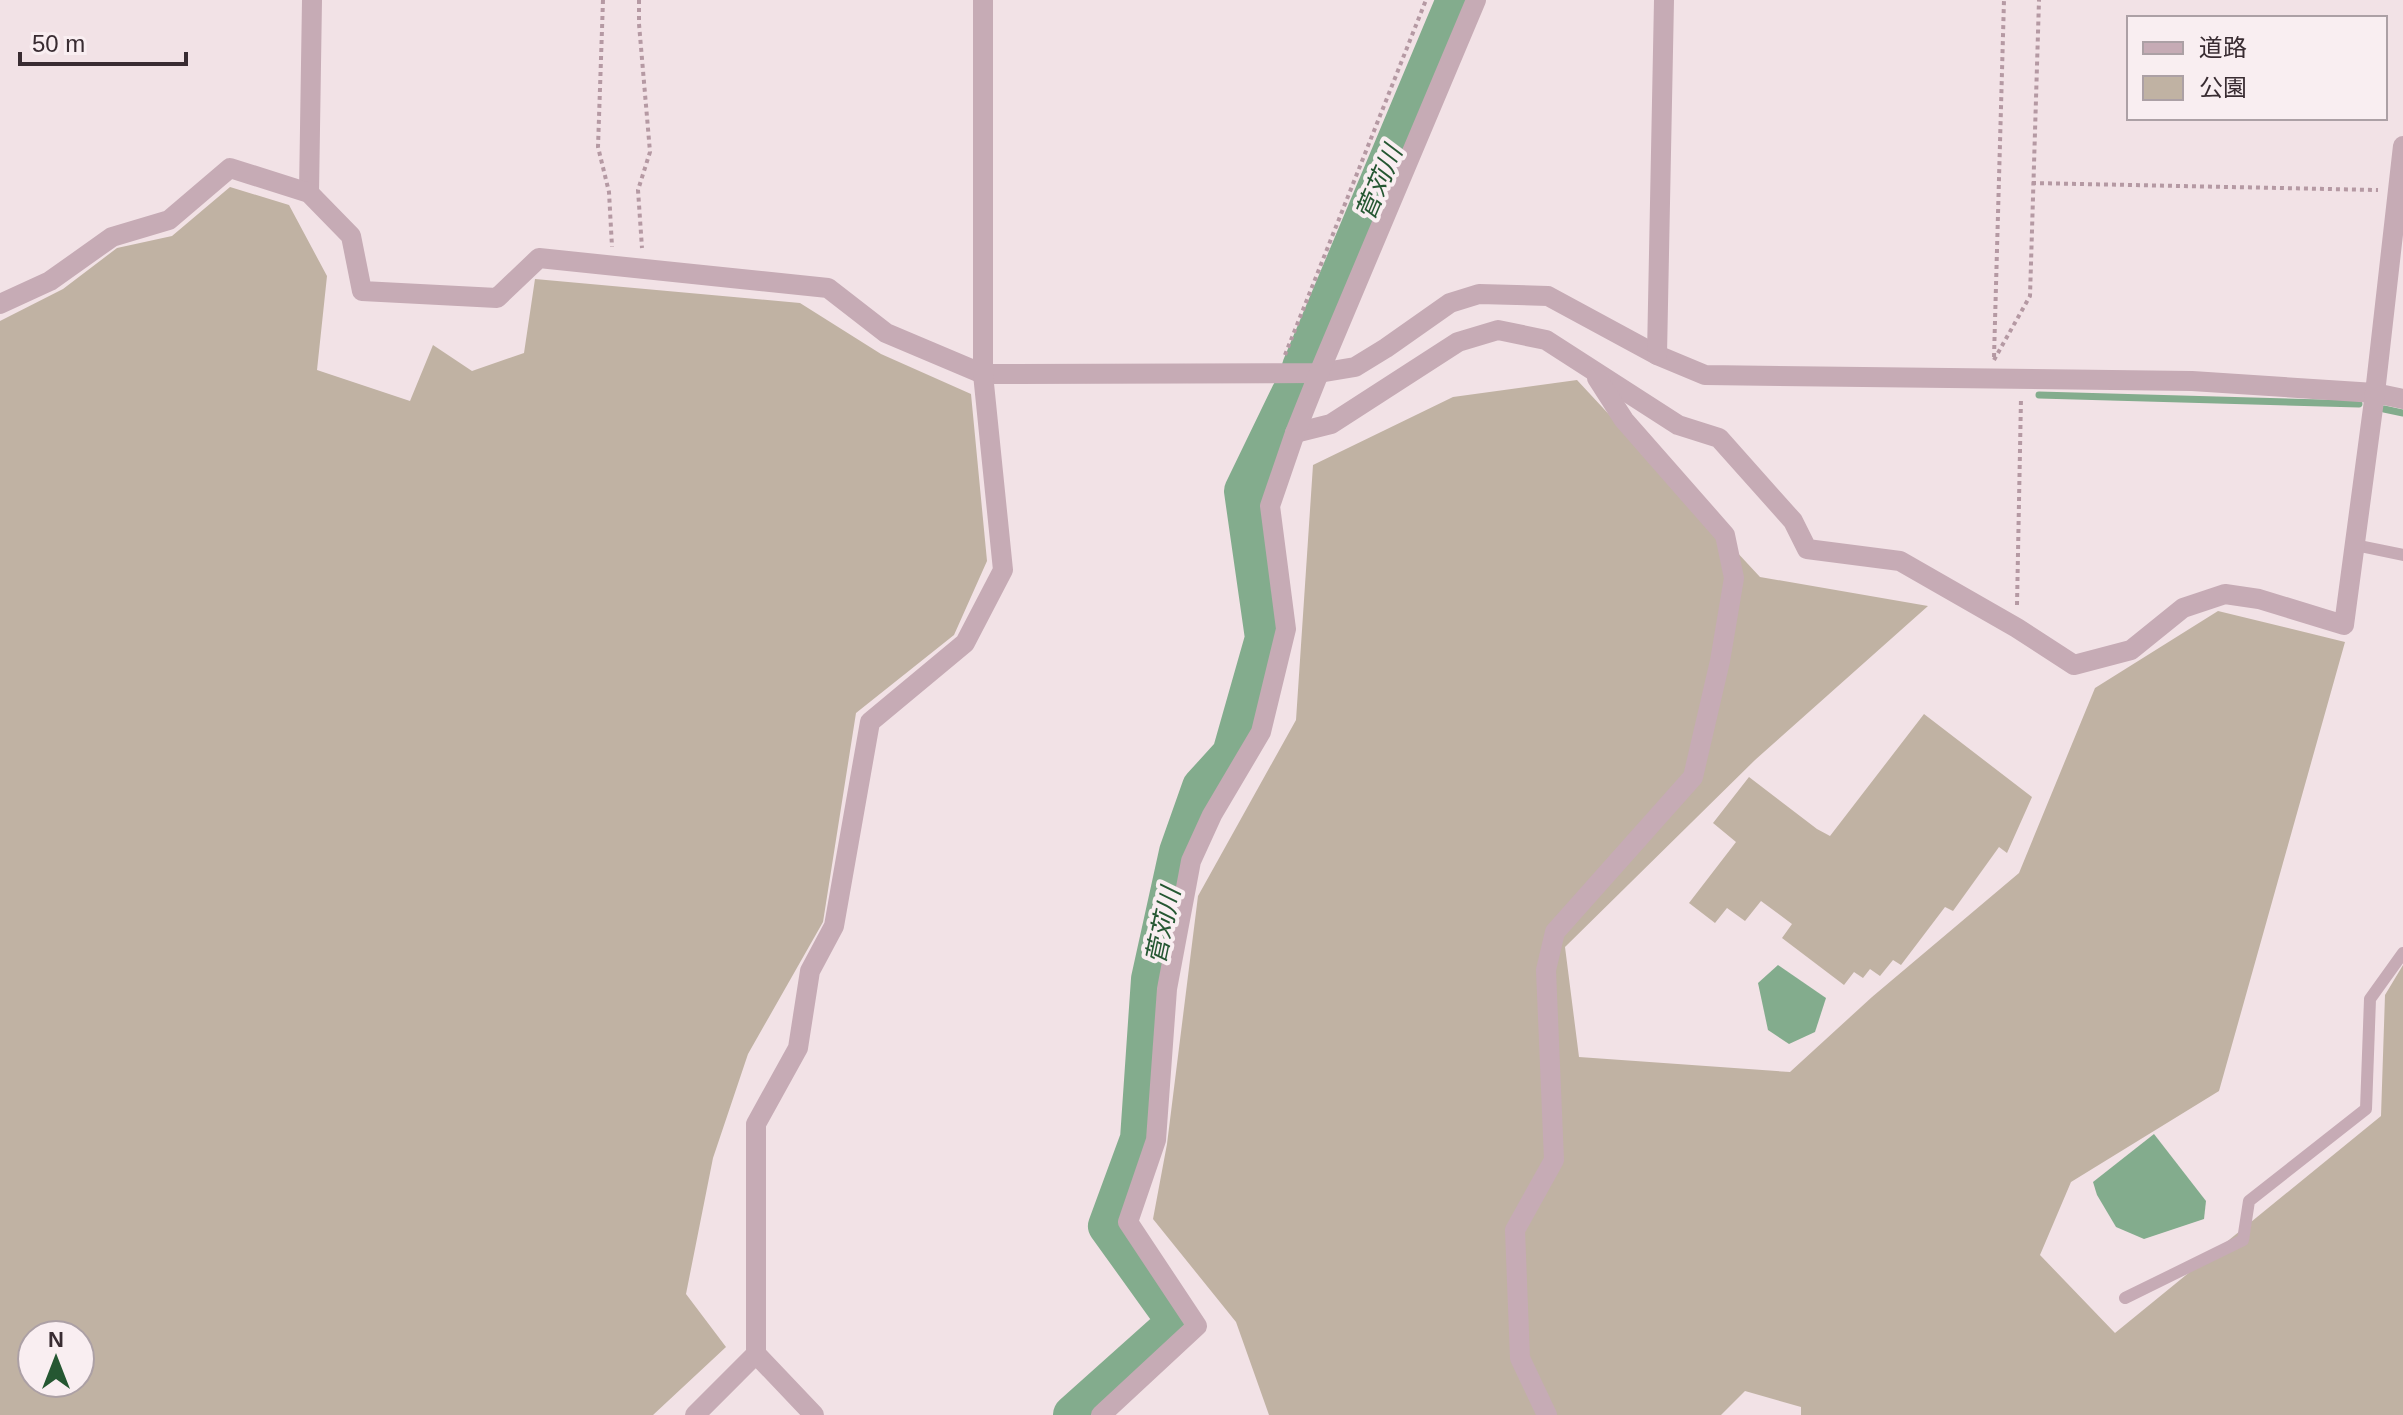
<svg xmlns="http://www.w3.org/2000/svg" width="2403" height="1415" font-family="Helvetica,'Noto Sans JP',sans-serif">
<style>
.green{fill:#c0b2a3;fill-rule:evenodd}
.water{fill:#83ac8d}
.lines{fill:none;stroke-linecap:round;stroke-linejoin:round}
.stream{stroke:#83ac8d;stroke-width:7}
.river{stroke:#83ac8d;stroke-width:40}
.path{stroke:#b599a3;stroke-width:4;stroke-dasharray:4 4;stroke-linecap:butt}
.service{stroke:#c6abb5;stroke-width:12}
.minor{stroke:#c6abb5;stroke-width:20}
.labels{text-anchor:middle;stroke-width:8;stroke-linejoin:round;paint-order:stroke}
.water-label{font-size:26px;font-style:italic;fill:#255732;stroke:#f9eef1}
</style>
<rect width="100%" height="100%" fill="#f2e2e6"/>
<g class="green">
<path d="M 230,187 L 289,205 L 327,276 L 317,370 L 410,401 L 433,345 L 472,371 L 524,353 L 535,279 L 800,303 L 881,354 L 971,394 L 987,561 L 954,635 L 856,713 L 823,922 L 748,1054 L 713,1158 L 686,1294 L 726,1347 L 653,1415 L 0,1415 L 0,321 L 63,289 L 117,248 L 172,236 ZM 32,1335 L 80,1335 L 80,1383 L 32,1383 Z"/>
<polygon points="1577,380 1760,577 1928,606 1755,760 1565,947 1579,1057 1790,1072 1872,997 2019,873 2095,688 2218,611 2345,642 2219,1091 2071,1182 2040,1255 2115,1333 2381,1116 2385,995 2403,965 2403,1415 1801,1415 1801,1407 1745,1391 1721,1415 1269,1415 1236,1322 1153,1219 1167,1144 1198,896 1296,720 1313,465 1453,397"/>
<polygon points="1924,714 2032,797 2007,853 1999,847 1953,911 1945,907 1901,965 1893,960 1880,976 1870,969 1863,978 1854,972 1844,985 1782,938 1792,924 1761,901 1745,921 1727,908 1715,923 1689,903 1736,842 1713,823 1749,777 1817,829 1830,836"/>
</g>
<g class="water">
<polygon points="1778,965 1826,998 1815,1032 1789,1044 1768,1030 1758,983"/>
<polygon points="2154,1134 2206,1201 2204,1219 2144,1239 2116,1227 2097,1195 2093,1182"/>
</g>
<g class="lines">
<g class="stream">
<polyline points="2039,395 2359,404"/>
<polyline points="2384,409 2403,413"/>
</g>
<g class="river">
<polyline points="1302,367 1456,0"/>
<polyline points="1073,1415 1177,1322 1108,1226 1140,1139 1151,979 1179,852 1202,787 1232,754 1265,638 1244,491 1291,394"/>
</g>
<g class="path">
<polyline points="603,0 598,147 609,192 612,247"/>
<polyline points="639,0 639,24 650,152 638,190 642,248"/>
<polyline points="2032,183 2378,190"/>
<polyline points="1285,355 1426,0"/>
<polyline points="1994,357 2004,0"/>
<polyline points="1994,360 2030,296 2039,0"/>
<polyline points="2017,605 2021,398"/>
</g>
<g class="service">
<polyline points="2355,545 2403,555"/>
<polyline points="2125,1298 2243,1240 2249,1201 2366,1109 2370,999 2403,953"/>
</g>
<g class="minor">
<polyline points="309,193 312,0"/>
<polyline points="0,304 50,281 112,237 169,220 230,168 309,193 351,236 362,291 497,298 539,258 828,288 886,333 983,374 1319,373 1355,367 1386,348 1450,303 1479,294 1548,296 1657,355 1705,375 2192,381 2375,393 2403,399"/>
<polyline points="1657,355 1664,0"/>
<polyline points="1295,433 1331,424 1458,342 1498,330 1546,340 1678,425 1719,438 1793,521 1807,549 1900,561 2017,628 2074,665 2131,650 2183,608 2225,594 2259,599 2344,625 2375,393 2403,146"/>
<polyline points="695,1415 756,1354"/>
<polyline points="814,1415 756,1354 756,1124 798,1048 810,971 834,926 870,722 965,643 1003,570 983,374 983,0"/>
<polyline points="1101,1415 1197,1326 1128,1222 1156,1140 1167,989 1191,861 1212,815 1261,732 1286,629 1270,506 1295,433 1319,373 1476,0"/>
<polyline points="1547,1415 1520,1358 1515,1230 1554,1160 1546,970 1555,932 1693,777 1720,661 1734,578 1725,535 1624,420 1597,378"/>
</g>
</g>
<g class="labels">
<g class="water-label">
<text transform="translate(1379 183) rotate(-67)" y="9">菅苅川</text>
<text transform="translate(1163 926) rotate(-78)" y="9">菅苅川</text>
</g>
</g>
<rect x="2127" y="16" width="260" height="104" fill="#f9eef1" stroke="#aca0a5" stroke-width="2"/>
<rect x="2143" y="42" width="40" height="12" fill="#c6abb5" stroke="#aca0a5" stroke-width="2"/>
<text x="2199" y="56" font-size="24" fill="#392c32">道路</text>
<rect x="2143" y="76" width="40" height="24" fill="#c0b2a3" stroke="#aca0a5" stroke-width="2"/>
<text x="2199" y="96" font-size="24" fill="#392c32">公園</text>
<g transform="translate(56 1359)"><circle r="38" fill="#f9eef1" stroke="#aca0a5" stroke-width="2"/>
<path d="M0-6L14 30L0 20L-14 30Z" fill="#255732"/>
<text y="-12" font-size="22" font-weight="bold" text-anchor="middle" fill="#392c32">N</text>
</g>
<path d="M20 52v12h166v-12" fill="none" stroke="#392c32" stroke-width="4"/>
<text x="32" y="52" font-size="24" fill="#392c32" stroke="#f9eef1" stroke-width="6" paint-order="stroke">50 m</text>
</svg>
